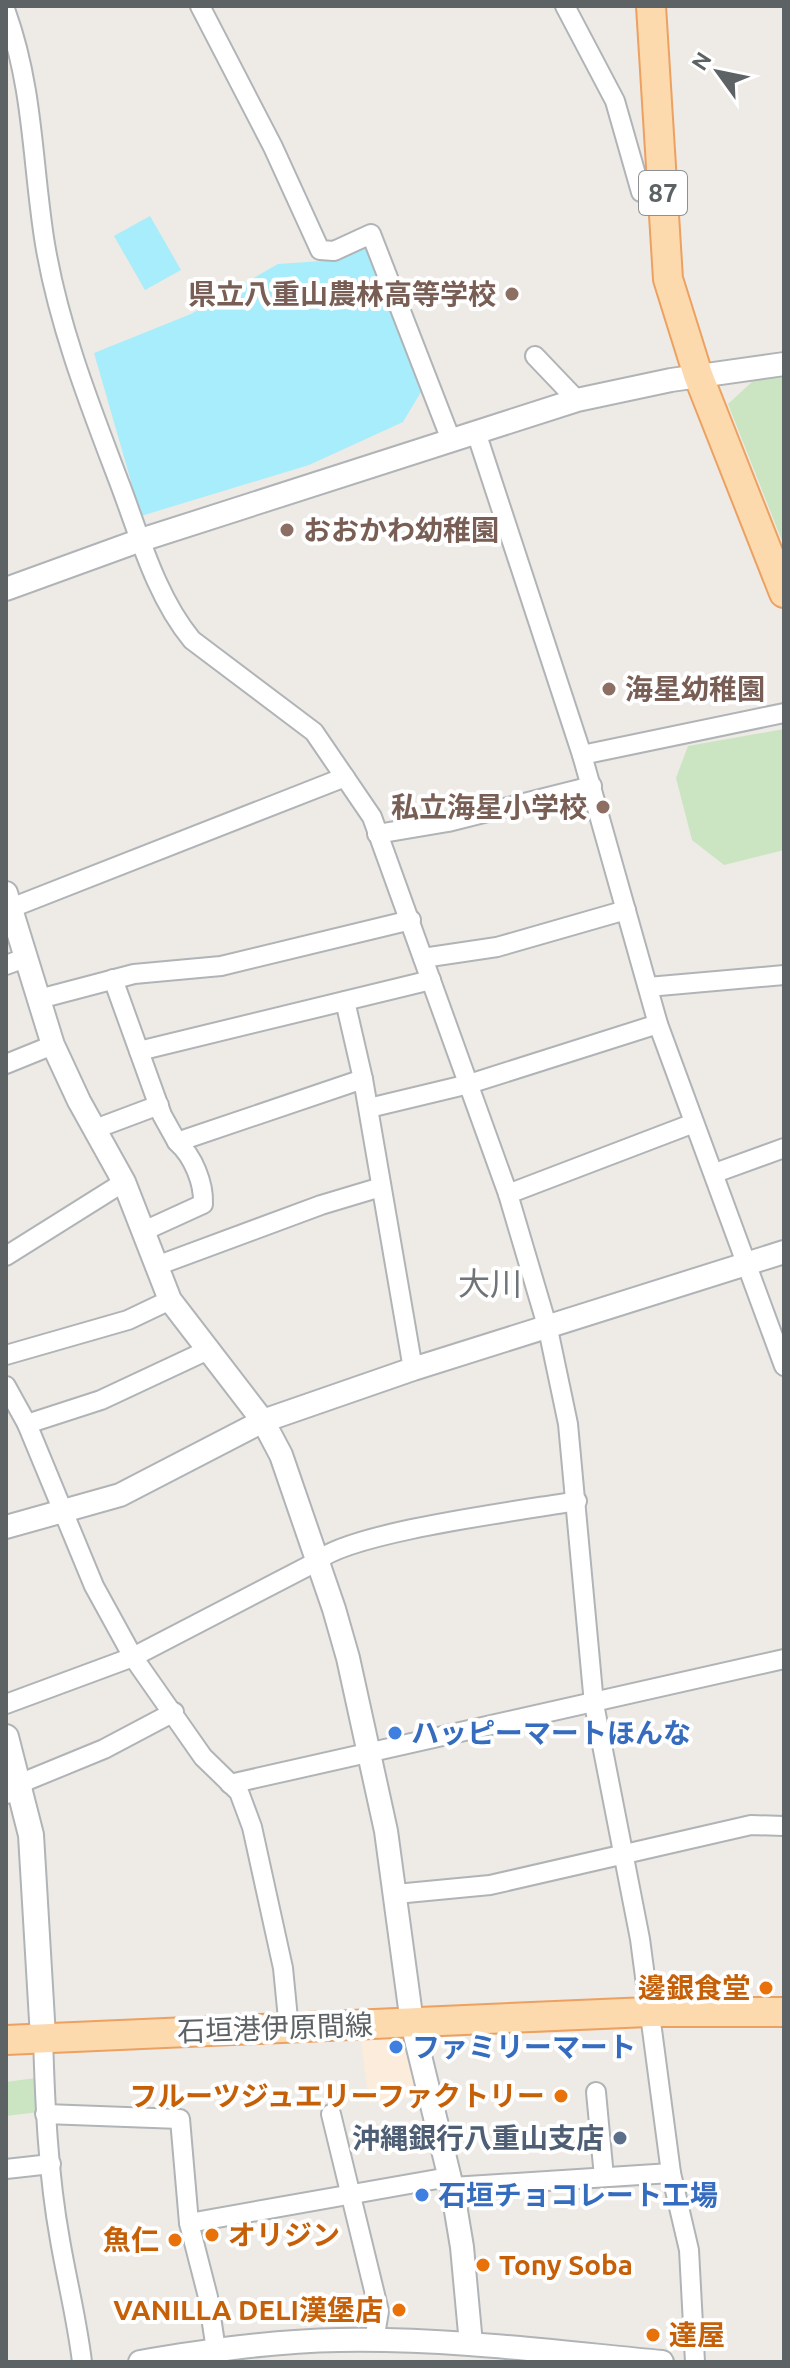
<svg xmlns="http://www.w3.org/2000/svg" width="790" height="2368" font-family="Ubuntu,'Noto Sans JP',sans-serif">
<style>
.commercial{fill:#fcecdc}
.green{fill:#cbe5c2}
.water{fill:#a8edfb}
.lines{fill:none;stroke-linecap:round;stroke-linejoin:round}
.minor-casing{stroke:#b0b4b7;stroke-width:22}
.tertiary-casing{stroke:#b0b4b7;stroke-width:26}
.secondary-casing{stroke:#afb4b7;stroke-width:28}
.primary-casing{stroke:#eca161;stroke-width:32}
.minor{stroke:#fff;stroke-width:18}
.tertiary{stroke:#fff;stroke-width:22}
.secondary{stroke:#fff;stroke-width:24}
.primary{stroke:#fcdaad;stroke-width:28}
.education-dot{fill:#8d6e63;stroke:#fff;stroke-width:3}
.shop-dot{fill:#3f7fe0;stroke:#fff;stroke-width:3}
.food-dot{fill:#e8710a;stroke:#fff;stroke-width:3}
.service-dot{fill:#5c6f8a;stroke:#fff;stroke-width:3}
.labels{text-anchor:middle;stroke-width:8;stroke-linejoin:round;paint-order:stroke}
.shield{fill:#fff;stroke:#8e9193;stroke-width:2}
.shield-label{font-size:26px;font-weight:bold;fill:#5d6265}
.education-label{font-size:28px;font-weight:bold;fill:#785e54;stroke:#fff;text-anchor:end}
.shop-label{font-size:28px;font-weight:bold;fill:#366cbe;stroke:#fff;text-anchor:start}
.food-label{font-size:28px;font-weight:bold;fill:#c56008;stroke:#fff;text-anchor:end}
.street-label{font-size:28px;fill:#5d6265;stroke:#fff}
.service-label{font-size:28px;font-weight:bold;fill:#4e5e75;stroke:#fff;text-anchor:end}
.quarter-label{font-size:32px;fill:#6e7477;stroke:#fff}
</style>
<rect width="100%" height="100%" fill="#eeeae5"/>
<polygon class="commercial" points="403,2032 424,2096 369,2103 360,2035"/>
<g class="green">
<polygon points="784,376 784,546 728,404 753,381"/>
<polygon points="784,729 784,850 724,865 692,840 676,778 688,746"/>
<polygon points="35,2078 39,2112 6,2116 6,2082"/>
</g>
<g class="water">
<polygon points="150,216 181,270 145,290 114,236"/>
<polygon points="367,247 421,392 403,422 309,465 141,516 94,353 191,314 278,264 336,260"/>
</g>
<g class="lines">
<defs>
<g id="minor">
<polyline points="200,6 273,147 320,250 334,251 371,234 451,440"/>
<polyline points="565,6 615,101 641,192 651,196 663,194"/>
<path d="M 6,12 C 34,90 32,164 45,244 C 59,328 91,408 121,487 C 140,538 157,598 192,640 L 314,732 L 372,817 L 508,1194 L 548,1329 L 568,1424 L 594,1704 L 640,1939 L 671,2173 L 689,2250 L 695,2362"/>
<polyline points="535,356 577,400"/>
<polyline points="476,432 582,755 658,1024 784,1366"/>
<polyline points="582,755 784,713"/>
<polyline points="377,834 448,822 592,786"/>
<polyline points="11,908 345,777"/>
<polyline points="423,958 497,947 626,910"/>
<polyline points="6,965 25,958"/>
<polyline points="113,979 162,1115 177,1142 363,1079 413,1369"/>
<polyline points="648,987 784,975"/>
<polyline points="39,999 134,974 221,966 411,920"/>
<polyline points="345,1001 363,1079"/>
<polyline points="139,1051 431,980"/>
<polyline points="6,1064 53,1045"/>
<polyline points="369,1108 469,1084 658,1024"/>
<polyline points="95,1129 159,1105"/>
<polyline points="715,1173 784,1148"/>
<polyline points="508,1194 694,1123"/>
<path d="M 146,1230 L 203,1204 C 204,1183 193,1156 177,1142"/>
<polyline points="6,1256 124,1182"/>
<polyline points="159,1265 321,1205 381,1187"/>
<polyline points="6,1355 128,1320 170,1300"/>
<polyline points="6,1386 27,1424 94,1586 133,1657 203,1757 239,1792 252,1827 283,1968 289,2029"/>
<polyline points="27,1424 101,1400 210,1349"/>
<path d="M 6,1704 L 133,1657 L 316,1562 C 348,1532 525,1510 577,1501"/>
<polyline points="230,1784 784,1659"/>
<polyline points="6,1794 20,1790 26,1781 104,1749 174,1712"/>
<polyline points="396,1894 490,1885 751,1825 784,1826"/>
<path d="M 43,2037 C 45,2104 48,2174 60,2240 C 67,2281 77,2320 82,2362"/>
<polyline points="596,2092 604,2177"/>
<polyline points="45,2114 180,2119 189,2223 208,2297 216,2350"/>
<polyline points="331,2114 379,2311 374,2341"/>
<polyline points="6,2169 51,2164"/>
<polyline points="452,2187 671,2173"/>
<polyline points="189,2223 449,2177"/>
</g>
<g id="tertiary">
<polyline points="6,589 141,540 577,400 671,380 784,364"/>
<polyline points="6,893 53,1045 79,1101 124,1182 170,1300 263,1421 281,1455 334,1609 348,1658 386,1831 412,2023 452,2187 462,2247 471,2344"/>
<polyline points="6,1527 120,1495 263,1421 413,1369 784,1252"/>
<path d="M 140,2362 C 205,2351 273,2341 339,2340 C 447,2338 555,2352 662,2362"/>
</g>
<polyline id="secondary" points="6,1737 31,1835 43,2037"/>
<g id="primary">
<polyline points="651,6 668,279 698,375 784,593"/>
<polyline points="6,2040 648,2012 784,2012"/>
</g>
</defs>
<use href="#minor" class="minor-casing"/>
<use href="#tertiary" class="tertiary-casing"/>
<use href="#secondary" class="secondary-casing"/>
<use href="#primary" class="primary-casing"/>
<use href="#minor" class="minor"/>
<use href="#tertiary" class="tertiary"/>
<use href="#secondary" class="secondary"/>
<use href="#primary" class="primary"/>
</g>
<g class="education-dot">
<circle cx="512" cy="294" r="8"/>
<circle cx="287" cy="530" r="8"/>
<circle cx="609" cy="689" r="8"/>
<circle cx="603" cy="807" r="8"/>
</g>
<g class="shop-dot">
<circle cx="395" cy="1733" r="8"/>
<circle cx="396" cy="2047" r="8"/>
<circle cx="422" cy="2195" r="8"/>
</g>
<g class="food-dot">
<circle cx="766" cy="1988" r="8"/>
<circle cx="561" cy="2096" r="8"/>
<circle cx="212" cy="2235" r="8"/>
<circle cx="175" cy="2240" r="8"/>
<circle cx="483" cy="2265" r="8"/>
<circle cx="399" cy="2310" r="8"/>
<circle cx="653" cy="2335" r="8"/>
</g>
<circle class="service-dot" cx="620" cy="2138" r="8"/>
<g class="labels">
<rect class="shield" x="639" y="171" width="48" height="44" rx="6"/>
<g class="shield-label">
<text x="663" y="202">87</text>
</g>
<g class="education-label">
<text x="496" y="304">県立八重山農林高等学校</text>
<text x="303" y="540" text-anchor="start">おおかわ幼稚園</text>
<text x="625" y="699" text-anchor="start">海星幼稚園</text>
<text x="587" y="817">私立海星小学校</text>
</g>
<g class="shop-label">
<text x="411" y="1743">ハッピーマートほんな</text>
<text x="412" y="2057">ファミリーマート</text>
<text x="438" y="2205">石垣チョコレート工場</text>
</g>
<g class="food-label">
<text x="750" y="1998">邊銀食堂</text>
<text x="545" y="2106">フルーツジュエリーファクトリー</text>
<text x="228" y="2245" text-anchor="start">オリジン</text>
<text x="159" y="2250">魚仁</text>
<text x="499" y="2275" text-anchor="start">Tony Soba</text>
<text x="383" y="2320">VANILLA DELI漢堡店</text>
<text x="669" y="2345" text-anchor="start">達屋</text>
</g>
<g class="street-label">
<text transform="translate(275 2028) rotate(-2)" y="10">石垣港伊原間線</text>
</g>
<g class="service-label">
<text x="604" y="2148">沖縄銀行八重山支店</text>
</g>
<g class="quarter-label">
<text x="490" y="1295">大川</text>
</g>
</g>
<rect width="790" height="2368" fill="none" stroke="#5d6265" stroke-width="16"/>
<g transform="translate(718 72) rotate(303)" stroke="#ffffff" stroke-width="6" paint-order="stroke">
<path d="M0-6L14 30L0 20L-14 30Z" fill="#5d6265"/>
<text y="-12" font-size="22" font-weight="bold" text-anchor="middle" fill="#5d6265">N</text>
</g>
</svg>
